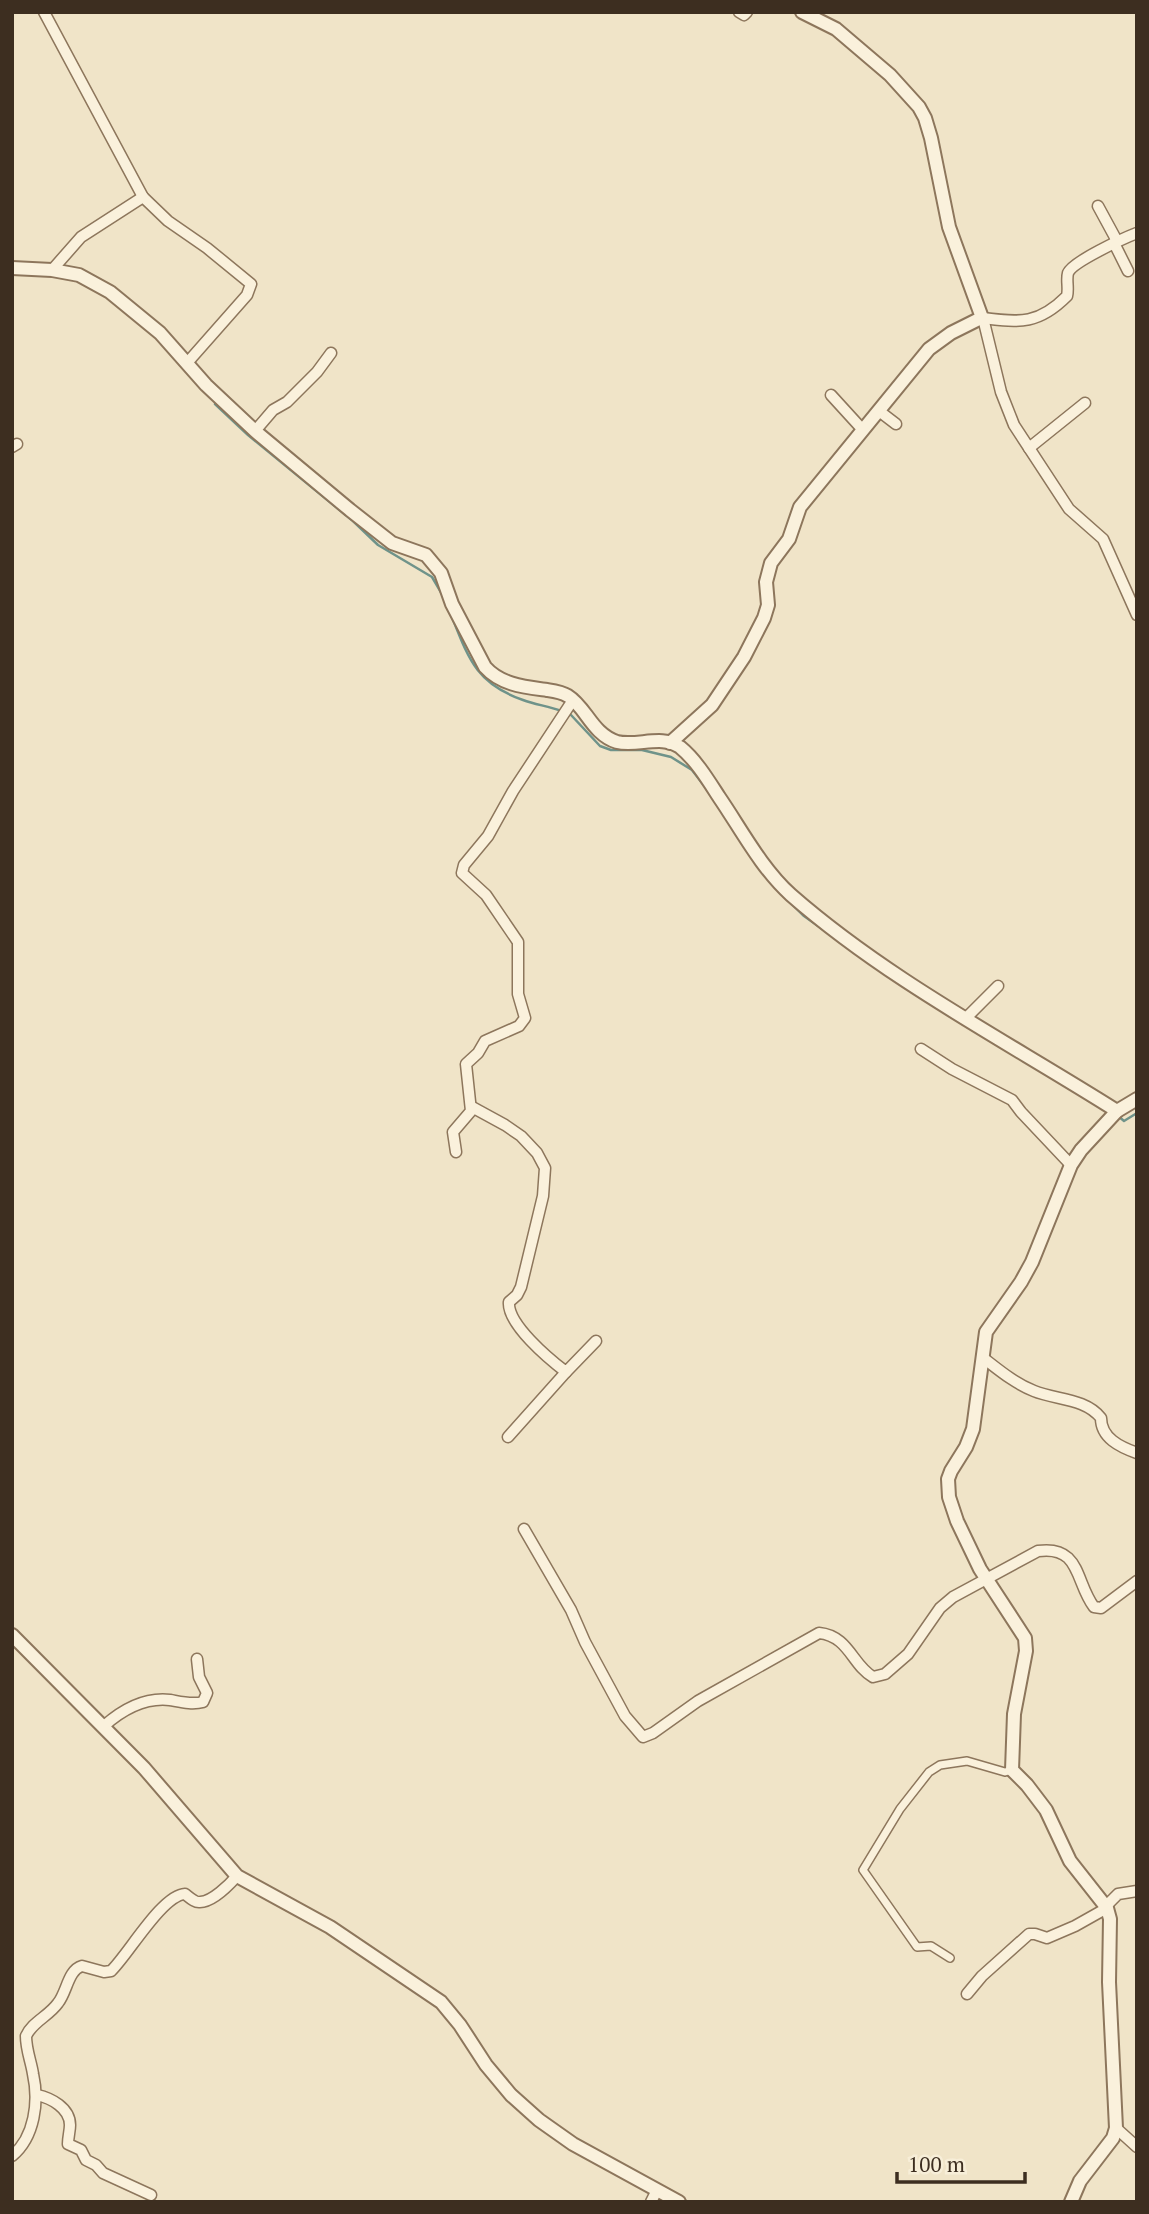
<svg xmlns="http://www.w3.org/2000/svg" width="1149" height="2214" font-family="'PT Serif',serif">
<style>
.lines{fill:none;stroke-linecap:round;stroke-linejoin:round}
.stream{stroke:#6f938a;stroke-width:2.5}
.pedestrian-casing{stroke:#8d765c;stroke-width:10}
.minor-casing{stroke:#8d765c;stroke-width:13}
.tertiary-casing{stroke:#8d765c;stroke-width:16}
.pedestrian{stroke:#faf1dc;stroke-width:7}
.minor{stroke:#faf1dc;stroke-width:10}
.tertiary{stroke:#faf1dc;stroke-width:12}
</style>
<rect width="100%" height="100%" fill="#f0e4c8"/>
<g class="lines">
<g class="stream">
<polyline points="215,404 248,435 353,521 378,545 432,577 442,594"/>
<path d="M 452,617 C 469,660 477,684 523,700 C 536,705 549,706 561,711"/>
<polyline points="567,713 571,715 600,746 611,750 642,750 671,757 692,770 709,792"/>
<polyline points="787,899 804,916 825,931"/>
<polyline points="1117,1115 1124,1121 1137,1113"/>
</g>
<defs>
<polyline id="pedestrian" points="950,1958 931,1946 917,1947 863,1870 900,1809 929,1772 940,1765 967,1761 1005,1772 1012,1770"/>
<g id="minor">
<polyline points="44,12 143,197 168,221 207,248 251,284 247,295 187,363"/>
<polyline points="739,12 744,15 747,12"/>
<polyline points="1098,206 1117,241"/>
<polyline points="1114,243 1128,271"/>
<polyline points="52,270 81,237 143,197"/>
<polyline points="981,318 983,318 1001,392 1014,425 1069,509 1103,539 1137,615"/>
<path d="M 983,318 C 1021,323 1039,324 1067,296 C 1069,288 1066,280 1068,273 C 1072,262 1124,238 1137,233"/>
<polyline points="831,395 862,429"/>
<polyline points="879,411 896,424"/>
<polyline points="255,431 273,410 287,402 317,372 331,353"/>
<polyline points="12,447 17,444"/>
<polyline points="1029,448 1085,403"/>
<polyline points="966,1018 998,986"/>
<polyline points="921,1049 952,1069 1012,1100 1021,1112 1071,1165"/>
<path d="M 472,1107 L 505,1125 L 521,1136 L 537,1153 L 545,1168 L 543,1196 L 521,1287 L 517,1295 L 509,1302 C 507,1324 549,1359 566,1372 L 596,1341"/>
<polyline points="456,1152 453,1132 471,1111 466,1064 478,1053 485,1041 519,1026 525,1018 518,994 518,942 486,895 462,873 464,865 488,836 513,791 573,700"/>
<path d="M 982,1357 C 999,1370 1014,1383 1034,1391 C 1056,1400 1085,1398 1101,1418 C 1101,1438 1120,1447 1137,1453"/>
<polyline points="508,1437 566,1372"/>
<path d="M 524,1529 L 571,1610 L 585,1642 L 625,1716 L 643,1737 L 653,1733 L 698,1701 L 819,1633 C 849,1636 852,1665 873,1677 L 885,1674 L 908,1654 L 940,1608 L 953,1597 L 1038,1551 C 1081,1545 1075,1582 1094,1607 L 1101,1608 L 1137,1581"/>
<path d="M 104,1726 C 122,1710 144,1697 170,1700 C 181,1702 192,1705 203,1702 L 207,1693 L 199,1677 L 197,1659"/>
<polyline points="1106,1906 1118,1894 1137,1891"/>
<polyline points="967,1994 982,1976 1029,1934 1035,1934 1047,1938 1075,1926 1107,1908"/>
<path d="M 37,2095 C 51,2098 70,2108 70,2125 C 70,2131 68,2137 68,2144 L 81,2150 L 86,2160 L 96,2165 L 103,2173 L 151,2195"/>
<polyline points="1116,2128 1137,2147"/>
<path d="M 12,2156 C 35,2137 39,2101 33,2074 C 31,2061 26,2050 26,2036 C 32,2022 49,2016 58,2003 C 67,1992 68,1970 82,1966 L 104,1972 L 111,1971 C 128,1955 162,1895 185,1894 C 189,1897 195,1903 200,1902 C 212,1902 229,1885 237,1876"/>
<polyline points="651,2202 657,2190"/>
</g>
<g id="tertiary">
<path d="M 12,268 L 52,270 L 79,275 L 110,292 L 160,333 L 206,385 L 255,431 L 350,510 L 392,543 L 426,555 L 441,573 L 452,604 L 485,667 C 501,685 525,687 547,690 C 554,691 562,692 568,696 C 586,707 592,734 617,742 C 637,747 662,734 680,747 C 696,760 708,780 719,797 C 741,829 761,868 791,895 C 888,980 1008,1042 1117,1111 L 1137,1099"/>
<polyline points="670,743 712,705 744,657 764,618 768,605 766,582 771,563 789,539 800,507 929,349 951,333 979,319 981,315 949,227 931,138 925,118 919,107 890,75 836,29 802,12"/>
<polyline points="12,1635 144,1768 237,1876 330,1927 441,2002 460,2025 486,2065 511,2095 539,2120 573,2144 679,2202"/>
<polyline points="1071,2202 1080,2181 1113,2138 1116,2128 1109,1982 1110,1919 1107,1908 1070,1861 1046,1810 1027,1785 1012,1770 1014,1714 1026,1651 1025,1638 980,1569 957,1521 949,1497 948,1479 951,1471 966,1447 973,1429 986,1332 1021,1282 1032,1262 1071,1165 1081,1150 1117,1111"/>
</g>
</defs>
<use href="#pedestrian" class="pedestrian-casing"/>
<use href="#minor" class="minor-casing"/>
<use href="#tertiary" class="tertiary-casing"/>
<use href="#pedestrian" class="pedestrian"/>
<use href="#minor" class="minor"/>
<use href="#tertiary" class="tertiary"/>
</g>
<rect width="1149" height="2214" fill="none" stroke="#3d2e20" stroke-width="28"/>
<path d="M897 2172v10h128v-10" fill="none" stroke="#3d2e20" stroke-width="3.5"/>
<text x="908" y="2172" font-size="21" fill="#3d2e20" stroke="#f7eed8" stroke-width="5" paint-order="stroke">100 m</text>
</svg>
